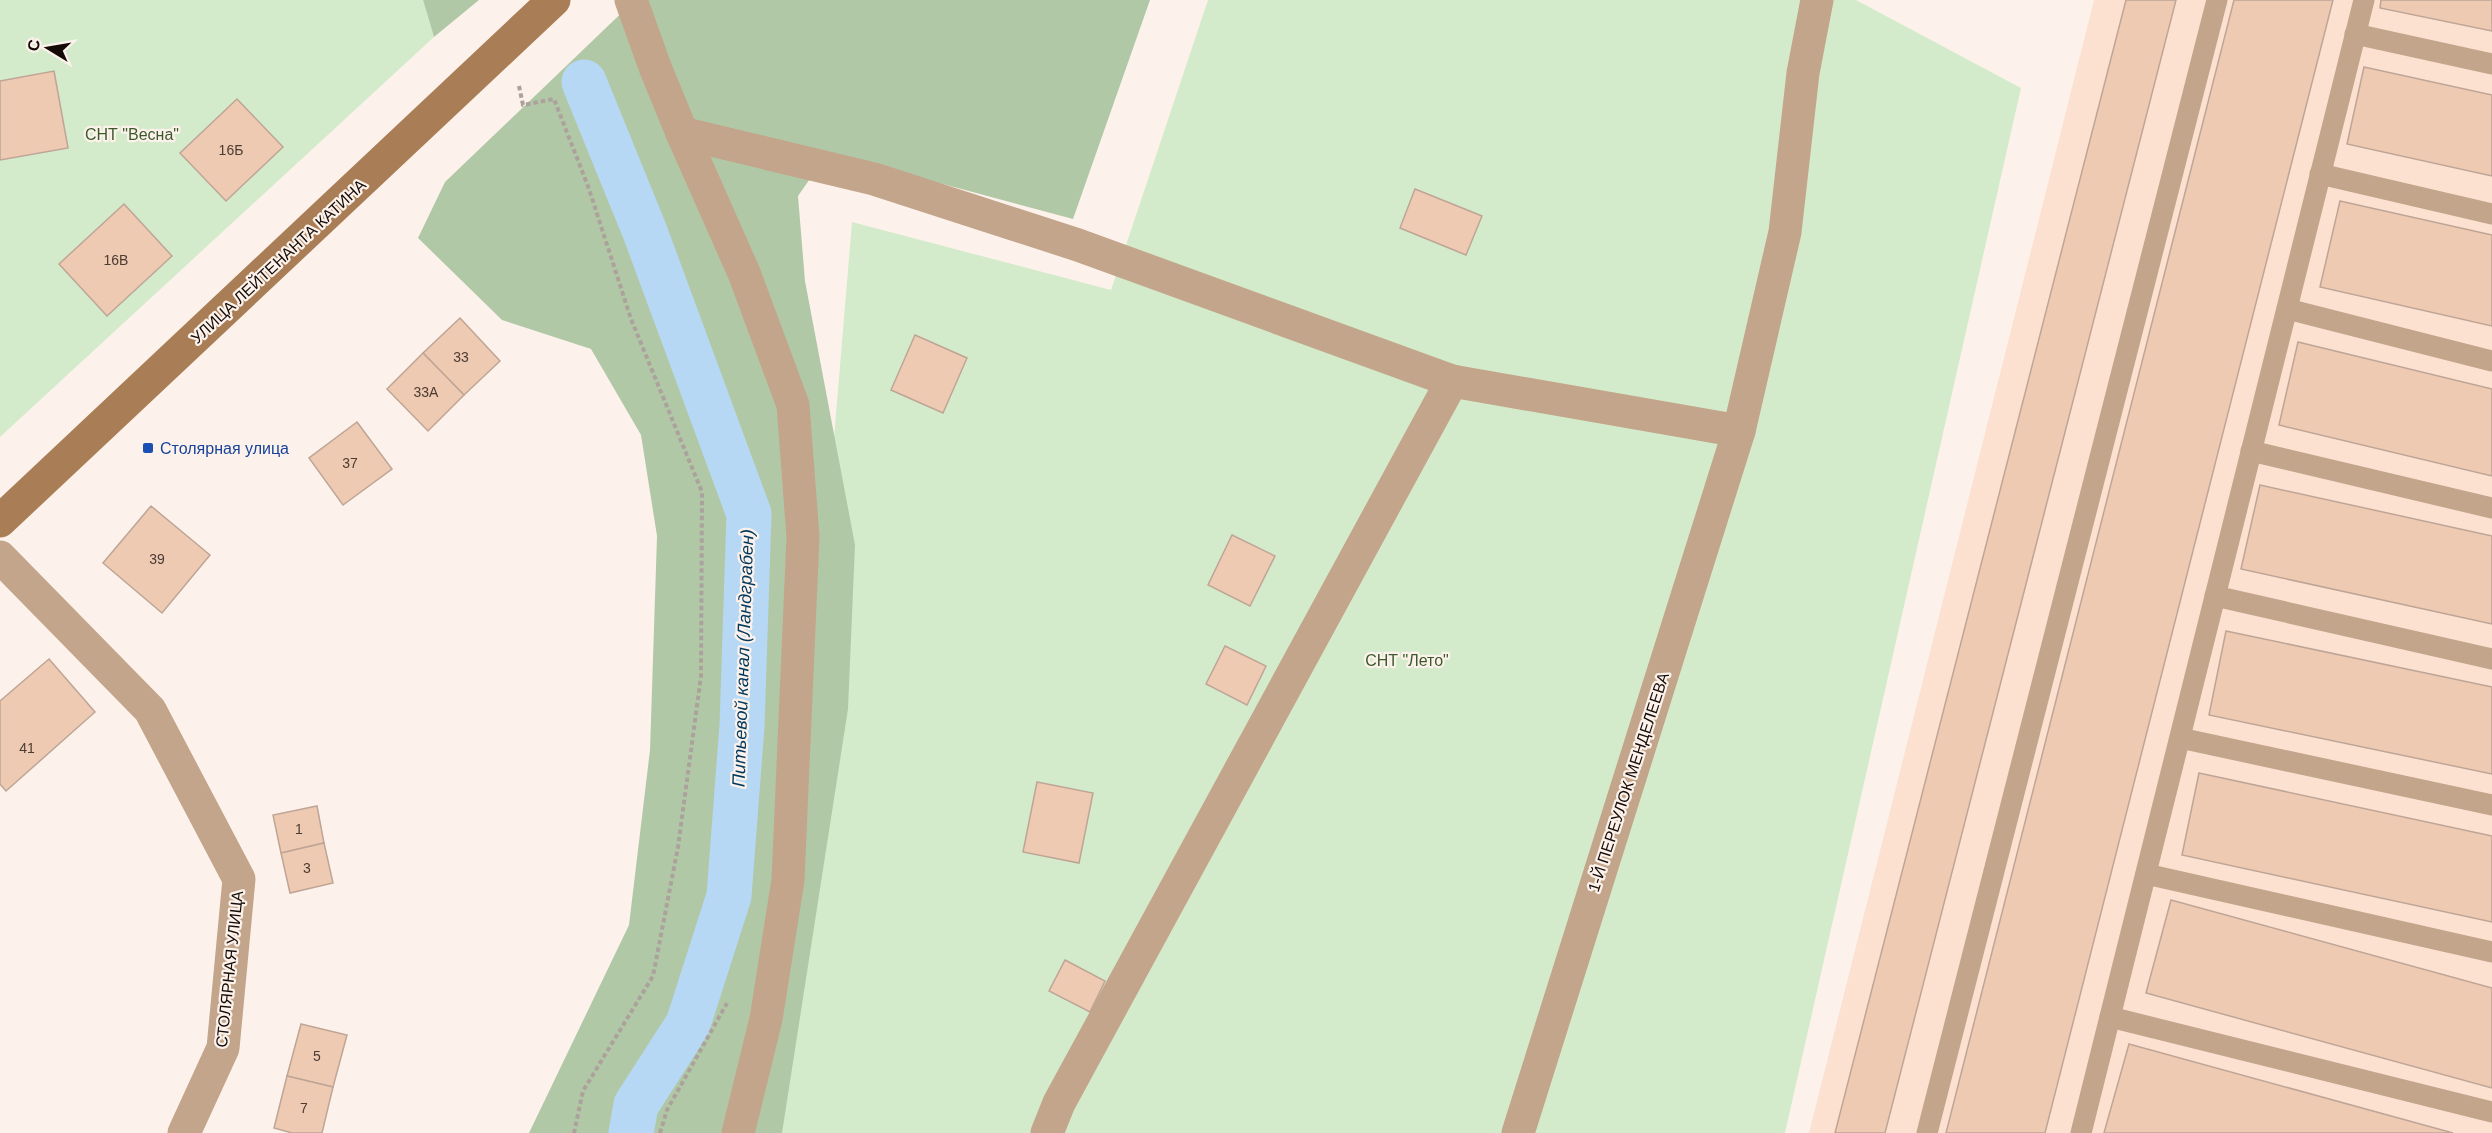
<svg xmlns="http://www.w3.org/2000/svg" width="2492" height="1133" font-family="Arial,sans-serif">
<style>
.built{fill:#fce1d1}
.green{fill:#d4ebcb}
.forest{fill:#b1c8a7}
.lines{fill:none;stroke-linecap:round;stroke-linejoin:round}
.canal{stroke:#b7d8f4;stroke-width:45}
.building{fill:#efcab3;stroke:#bea596;stroke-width:1.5}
.path{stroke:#aca29b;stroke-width:4;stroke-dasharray:4.5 3;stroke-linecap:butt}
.lane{stroke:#c3a58b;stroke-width:21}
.street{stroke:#c3a58b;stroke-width:33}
.secondary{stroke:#a97e56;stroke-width:33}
.transit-dot{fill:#1a4fb4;stroke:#fdf2eb;stroke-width:2}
.labels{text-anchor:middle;stroke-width:4.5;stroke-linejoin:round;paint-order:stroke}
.number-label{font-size:14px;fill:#4b3b31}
.park-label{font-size:16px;fill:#3a5a2b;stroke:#fdf2eb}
.street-label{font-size:16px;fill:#140b06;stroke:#fdf2eb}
.transit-label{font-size:16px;fill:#164399;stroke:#fdf2eb;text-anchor:start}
.water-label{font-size:18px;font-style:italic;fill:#00395d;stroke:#fdf2eb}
</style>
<rect width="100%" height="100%" fill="#fdf2eb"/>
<polygon class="built" points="2094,0 2492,0 2492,1133 1809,1133"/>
<g class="green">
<polygon points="0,0 423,0 434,37 0,437"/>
<polygon points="1208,0 1856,0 2021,88 1785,1133 776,1133 852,222 1111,290"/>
</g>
<g class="forest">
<polygon points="423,0 479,0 434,37"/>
<polygon points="635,0 1150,0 1073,219 828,153 798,196 805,281 855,545 848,709 782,1133 529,1133 629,925 650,750 657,536 641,435 591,349 502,320 418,238 445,182"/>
</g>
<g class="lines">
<polyline class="canal" points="584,82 645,232 749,514 742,726 729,896 688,1024 636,1105 631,1133"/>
</g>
<g class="building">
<polygon points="2126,0 2176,0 1885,1133 1835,1133"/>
<polygon points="2234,0 2333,0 2045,1133 1946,1133"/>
<polygon points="2381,0 2492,0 2492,31 2380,8"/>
<polygon points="2364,67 2492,95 2492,176 2347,144"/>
<polygon points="54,71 68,148 0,160 0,81"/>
<polygon points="237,99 283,147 226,201 180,153"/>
<polygon points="1415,189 1482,216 1466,255 1400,228"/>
<polygon points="2340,201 2492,235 2492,326 2320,287"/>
<polygon points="124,204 172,256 107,316 59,264"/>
<polygon points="460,318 500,361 464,395 423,353"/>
<polygon points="915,335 967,358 943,413 891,390"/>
<polygon points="2298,342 2492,389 2492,476 2279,425"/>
<polygon points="423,353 464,395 428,431 387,389"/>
<polygon points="357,422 392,469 343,505 309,458"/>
<polygon points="2260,485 2492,536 2492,624 2241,569"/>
<polygon points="151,506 210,555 162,613 103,563"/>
<polygon points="1232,535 1275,556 1250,606 1208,585"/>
<polygon points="2226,631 2492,687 2492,774 2209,715"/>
<polygon points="1225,646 1266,666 1247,705 1206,684"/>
<polygon points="49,659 95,712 6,791 0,784 0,701"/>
<polygon points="2199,773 2492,836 2492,922 2182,855"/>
<polygon points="1037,782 1093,793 1079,863 1023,852"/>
<polygon points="317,806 324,843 281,853 273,815"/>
<polygon points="324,843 333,883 290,893 281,853"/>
<polygon points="2171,900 2492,988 2492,1088 2146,993"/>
<polygon points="1065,960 1105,981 1090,1012 1049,991"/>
<polygon points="301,1024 347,1035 333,1087 287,1076"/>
<polygon points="2129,1044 2453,1133 2104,1133"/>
<polygon points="287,1076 333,1087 322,1133 292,1133 274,1128"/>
</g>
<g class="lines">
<g class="path">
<polyline points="519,86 523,105 554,99 589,189 631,319 702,492 701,676 678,847 653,976 583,1091 574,1133"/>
<polyline points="660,1133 667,1110 727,1003"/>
</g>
<g class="lane">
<polyline points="2355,34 2492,64"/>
<polyline points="2320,174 2492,214"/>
<polyline points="2287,309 2492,361"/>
<polyline points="2251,451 2492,508"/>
<polyline points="2215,596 2492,659"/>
<polyline points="2180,738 2492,805"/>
<polyline points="2146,874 2492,952"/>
<polyline points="2110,1017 2492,1112"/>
<polyline points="1927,1133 2217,0"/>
<polyline points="2081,1133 2364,0"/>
</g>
<g class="street">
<polyline points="631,0 655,67 682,133 874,179 1078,245 1452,381 1739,431"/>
<polyline points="682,133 744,273 793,405 803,537 788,880 766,1019 738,1133"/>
<polyline points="0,557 150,710 239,879 223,1048 184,1133"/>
<polyline points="1047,1133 1059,1103 1452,381"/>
<polyline points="1518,1133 1739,431 1785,232 1803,73 1817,0"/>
</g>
<polyline class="secondary" points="0,521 554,0"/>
</g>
<rect class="transit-dot" x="142" y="442" width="12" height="12" rx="3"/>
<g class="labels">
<g class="number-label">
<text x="231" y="155">16Б</text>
<text x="116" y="265">16В</text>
<text x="461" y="362">33</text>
<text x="426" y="397">33А</text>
<text x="350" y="468">37</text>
<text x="157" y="564">39</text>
<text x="27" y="753">41</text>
<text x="299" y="834">1</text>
<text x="307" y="873">3</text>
<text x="317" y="1061">5</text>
<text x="304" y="1113">7</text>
</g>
<g class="park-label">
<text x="132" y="140">СНТ "Весна"</text>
<text x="1407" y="666">СНТ "Лето"</text>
</g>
<g class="street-label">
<text transform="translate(278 261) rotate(-43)" y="6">УЛИЦА ЛЕЙТЕНАНТА КАТИНА</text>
<text transform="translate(1628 782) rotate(-72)" y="6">1-Й ПЕРЕУЛОК МЕНДЕЛЕЕВА</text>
<text transform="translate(229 969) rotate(-84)" y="6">СТОЛЯРНАЯ УЛИЦА</text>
</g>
<g class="transit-label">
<text x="160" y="454">Столярная улица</text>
</g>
<g class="water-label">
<text transform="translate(743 658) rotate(-88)" y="6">Питьевой канал (Ландграбен)</text>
</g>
</g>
<g transform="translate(48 48) rotate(281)" stroke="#fdf2eb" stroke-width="4.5" paint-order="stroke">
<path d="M0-4.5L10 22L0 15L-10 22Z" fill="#140b06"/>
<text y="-9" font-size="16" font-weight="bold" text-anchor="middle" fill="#140b06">С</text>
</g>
</svg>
